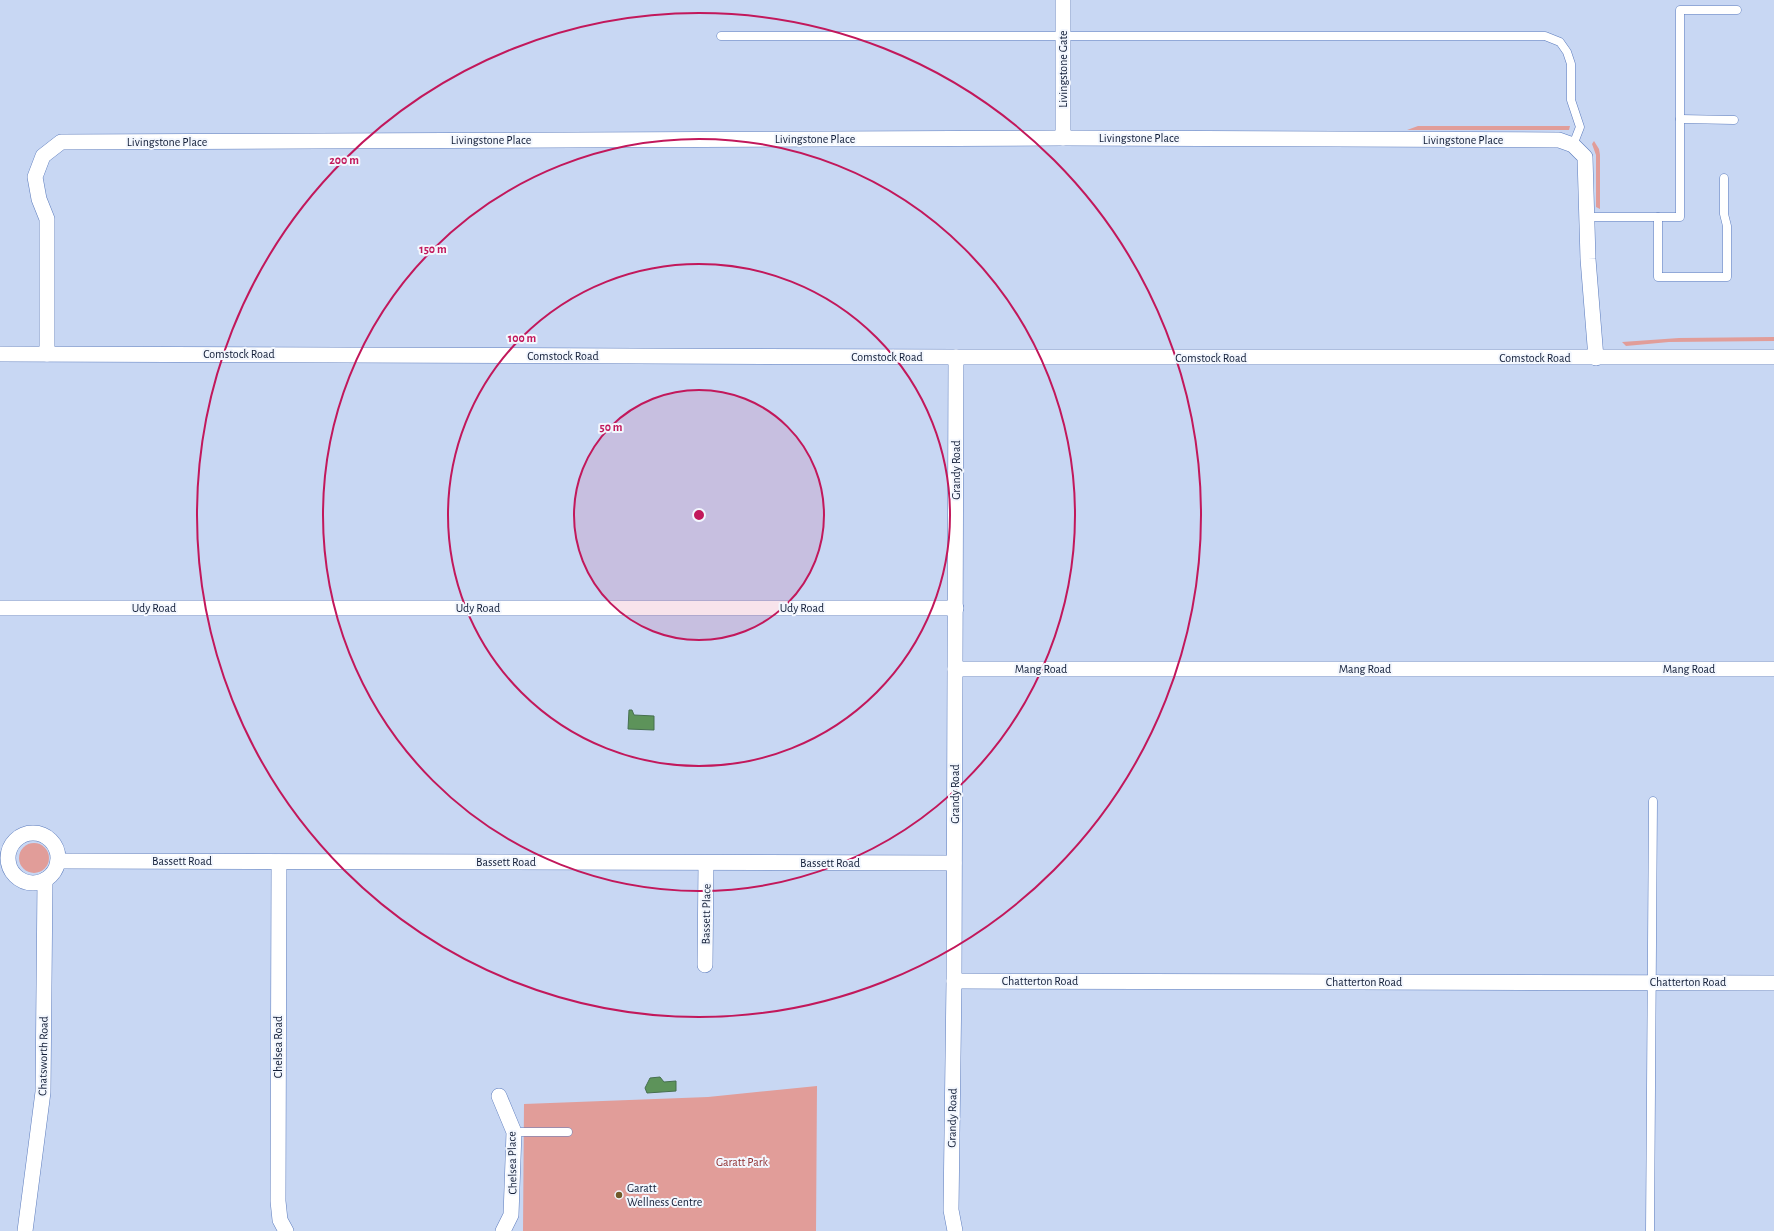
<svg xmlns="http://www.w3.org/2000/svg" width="1774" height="1231" font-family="'Alegreya Sans',sans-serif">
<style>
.green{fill:#e19d99}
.water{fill:#5d935a;stroke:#466f4f}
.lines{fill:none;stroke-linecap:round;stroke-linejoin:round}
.lane-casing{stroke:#5c7cbd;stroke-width:9}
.street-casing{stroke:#5c7cbd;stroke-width:16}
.lane{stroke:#fff;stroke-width:8}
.street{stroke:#fff;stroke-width:15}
.ring{fill:none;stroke:#c2185b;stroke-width:2}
.poi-dot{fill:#705929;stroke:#f3f7fe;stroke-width:1.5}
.labels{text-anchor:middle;stroke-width:4;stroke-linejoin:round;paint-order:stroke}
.street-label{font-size:12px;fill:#101c36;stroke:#f3f7fe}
.park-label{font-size:12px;fill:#913031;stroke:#f3f7fe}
.poi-label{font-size:12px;fill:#101c36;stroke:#f3f7fe;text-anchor:start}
.centre{fill:#c2185b;stroke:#f3f7fe;stroke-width:2}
.ring-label{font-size:12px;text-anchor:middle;font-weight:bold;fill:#c2185b;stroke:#f3f7fe;stroke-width:4;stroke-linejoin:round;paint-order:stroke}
</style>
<rect width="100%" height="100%" fill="#c8d7f3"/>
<g class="green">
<polygon points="1418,126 1570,126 1569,130 1407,130"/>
<polygon points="1594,141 1599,149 1600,155 1600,209 1596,207 1596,155 1592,144"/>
<polygon points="1774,337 1774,341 1669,342 1626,346 1622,342 1679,338"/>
<circle cx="34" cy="858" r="15"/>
<polygon points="817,1086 816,1231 523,1231 524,1104 708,1097"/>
</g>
<g class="water">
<polygon points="629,710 632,710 634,715 654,716 654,730 628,729"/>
<polygon points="660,1077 664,1082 676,1081 676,1091 647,1093 645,1088 650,1078"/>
</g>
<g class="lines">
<defs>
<g id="lane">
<polyline points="721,36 1545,36 1560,42 1567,52 1571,64 1571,100 1580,127 1573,145"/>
<polyline points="1680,119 1734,120"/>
<polyline points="1587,217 1680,217 1680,10 1737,10"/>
<polyline points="1658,217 1658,277 1727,277 1727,226 1724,214 1724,178"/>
<polyline points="514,1132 568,1132"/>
<polyline points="1650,1231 1653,801"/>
</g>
<g id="street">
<polyline points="1063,0 1063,138"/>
<polyline points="0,354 956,357 1774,357"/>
<polyline points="47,354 47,219 39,199 35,177 43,156 61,142 1063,138 1559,140 1573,145 1585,157 1588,259 1596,358"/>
<polyline points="0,608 956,608"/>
<polyline points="955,669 1774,669"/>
<circle cx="33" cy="858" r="25"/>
<polyline points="58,861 954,863"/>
<polyline points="279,862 278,1201 280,1220 286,1231"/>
<polyline points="705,965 706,863"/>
<polyline points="954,981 1774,983"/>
<polyline points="499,1096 514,1132 511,1215 503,1231"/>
<polyline points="25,1231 43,1092 45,880"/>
<polyline points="955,1231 951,1210 954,981 956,357"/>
</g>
</defs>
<use href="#lane" class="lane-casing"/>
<use href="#street" class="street-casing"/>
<use href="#lane" class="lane"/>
<use href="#street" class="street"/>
</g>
<circle cx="699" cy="515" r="125" fill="#c2185b" fill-opacity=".12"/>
<g class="ring">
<circle cx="699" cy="515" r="125"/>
<circle cx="699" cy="515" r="251"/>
<circle cx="699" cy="515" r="376"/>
<circle cx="699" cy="515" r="502"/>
</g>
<circle class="poi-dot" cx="619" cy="1195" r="4"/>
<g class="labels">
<g class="street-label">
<text transform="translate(1063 69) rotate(-90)" y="4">Livingstone Gate</text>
<text x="1139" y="142">Livingstone Place</text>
<text x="815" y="143">Livingstone Place</text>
<text x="491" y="144">Livingstone Place</text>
<text x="1463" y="144">Livingstone Place</text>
<text x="167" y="146">Livingstone Place</text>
<text x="239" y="358">Comstock Road</text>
<text x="563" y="360">Comstock Road</text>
<text x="887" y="361">Comstock Road</text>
<text x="1211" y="362">Comstock Road</text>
<text x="1535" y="362">Comstock Road</text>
<text transform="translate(956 470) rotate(-90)" y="4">Grandy Road</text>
<text x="154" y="612">Udy Road</text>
<text x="478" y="612">Udy Road</text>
<text x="802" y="612">Udy Road</text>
<text x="1041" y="673">Mang Road</text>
<text x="1365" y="673">Mang Road</text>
<text x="1689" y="673">Mang Road</text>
<text transform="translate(955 794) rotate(-90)" y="4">Grandy Road</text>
<text x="182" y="865">Bassett Road</text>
<text x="506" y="866">Bassett Road</text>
<text x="830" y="867">Bassett Road</text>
<text transform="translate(706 914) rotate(-89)" y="4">Bassett Place</text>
<text x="1040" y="985">Chatterton Road</text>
<text x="1364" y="986">Chatterton Road</text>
<text x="1688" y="986">Chatterton Road</text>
<text transform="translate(278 1047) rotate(-90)" y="4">Chelsea Road</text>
<text transform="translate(43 1056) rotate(-89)" y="4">Chatsworth Road</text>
<text transform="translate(952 1118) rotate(-89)" y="4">Grandy Road</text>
<text transform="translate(512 1163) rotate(-91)" y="4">Chelsea Place</text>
</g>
<g class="park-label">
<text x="742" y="1166">Garatt Park</text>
</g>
<g class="poi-label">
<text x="627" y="1192">Garatt<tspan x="627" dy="14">Wellness Centre</tspan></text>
</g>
</g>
<circle cx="699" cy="515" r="6" class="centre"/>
<g class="ring-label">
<text x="344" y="164">200 m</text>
<text x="433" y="253">150 m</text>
<text x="522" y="342">100 m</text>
<text x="611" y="431">50 m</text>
</g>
</svg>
